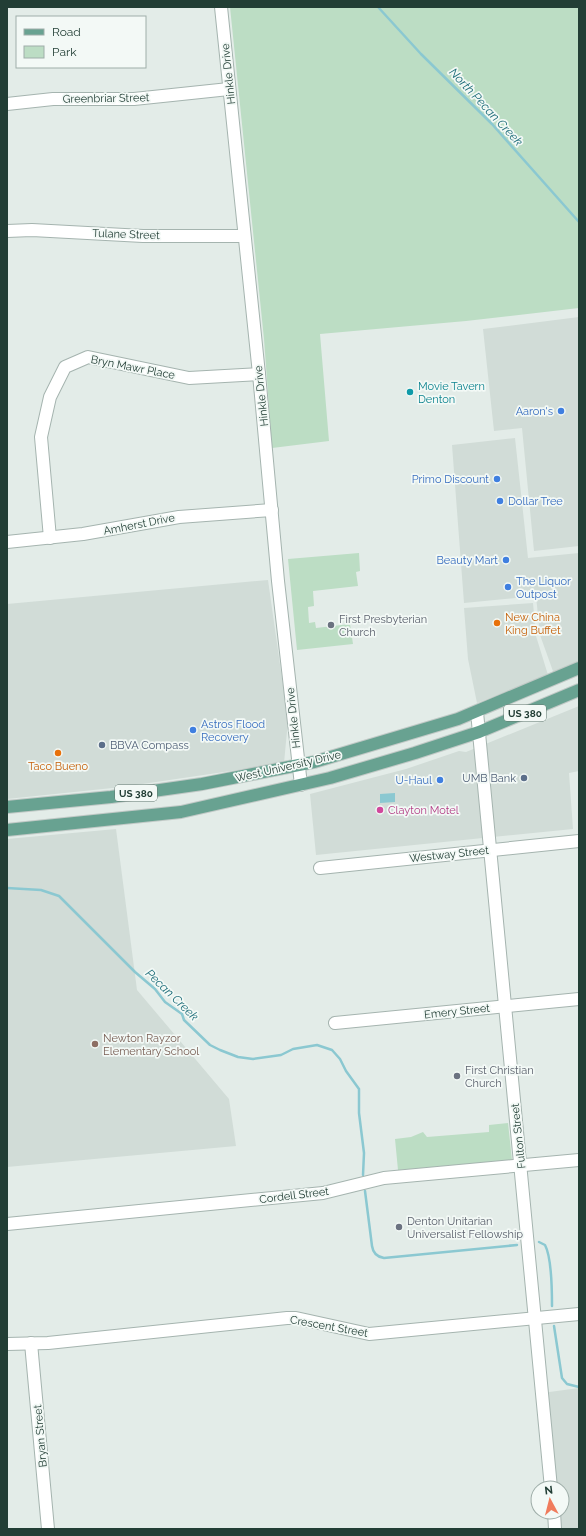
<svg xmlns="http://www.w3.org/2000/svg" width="586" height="1536" font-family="Raleway,sans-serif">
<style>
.built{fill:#d1dcd7}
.green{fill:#bcddc4}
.water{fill:#8bc8d1}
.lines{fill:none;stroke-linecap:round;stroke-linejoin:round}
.stream{stroke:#8bc8d1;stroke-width:2.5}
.minor-casing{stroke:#a5b4af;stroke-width:14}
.major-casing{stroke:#c1c9c6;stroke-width:14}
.minor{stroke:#fff;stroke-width:12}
.major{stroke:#68a291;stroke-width:12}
.culture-dot{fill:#0f9aa8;stroke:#f3f9f6;stroke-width:1.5}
.shop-dot{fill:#3f7fe0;stroke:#f3f9f6;stroke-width:1.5}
.food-dot{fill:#e8710a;stroke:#f3f9f6;stroke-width:1.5}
.worship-dot{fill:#6b7280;stroke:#f3f9f6;stroke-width:1.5}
.service-dot{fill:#5c6f8a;stroke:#f3f9f6;stroke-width:1.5}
.hotel-dot{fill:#d1479c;stroke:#f3f9f6;stroke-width:1.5}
.education-dot{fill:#8d6e63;stroke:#f3f9f6;stroke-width:1.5}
.labels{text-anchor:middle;stroke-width:3.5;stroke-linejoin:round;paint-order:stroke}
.shield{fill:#f3f9f6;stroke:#61766f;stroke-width:1}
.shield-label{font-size:10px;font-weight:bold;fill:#223e35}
.street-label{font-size:11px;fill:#223e35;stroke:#f3f9f6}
.culture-label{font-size:11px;fill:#0d838f;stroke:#f3f9f6;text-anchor:start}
.shop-label{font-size:11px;fill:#366cbe;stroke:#f3f9f6;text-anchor:end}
.food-label{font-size:11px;fill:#c56008;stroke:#f3f9f6;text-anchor:start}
.worship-label{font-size:11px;fill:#5b616d;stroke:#f3f9f6;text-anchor:start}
.service-label{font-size:11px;fill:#4e5e75;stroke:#f3f9f6;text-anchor:start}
.hotel-label{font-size:11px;fill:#b23c85;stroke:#f3f9f6;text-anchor:start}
.education-label{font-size:11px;fill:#785e54;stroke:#f3f9f6;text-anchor:start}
.water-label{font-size:12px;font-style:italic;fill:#1d6d79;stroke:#f3f9f6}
</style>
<rect width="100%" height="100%" fill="#e3ece8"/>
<g class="built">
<polygon points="579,317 579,546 534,551 522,428 494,431 483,329"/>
<polygon points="515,438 528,558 579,553 579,663 554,674 540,635 536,596 464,603 452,445"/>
<polygon points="268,580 288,721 284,763 122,787 7,799 7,604"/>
<polygon points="533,603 536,636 548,675 477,703 468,659 464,608"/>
<polygon points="579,706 579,771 569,773 573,829 316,855 310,794 406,769 459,751 466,752"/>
<polygon points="116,829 137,990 229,1099 236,1146 7,1167 7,839"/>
<polygon points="579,1388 579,1529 558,1529 556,1512 562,1512 562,1488 553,1488 542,1393"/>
</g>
<g class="green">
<polygon points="230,7 579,7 579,308 466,321 320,334 329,441 272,448 264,339"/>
<polygon points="359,553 360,571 356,572 358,586 313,591 314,606 308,607 309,623 315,622 316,628 350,624 353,644 297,650 288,559"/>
<polygon points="508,1123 512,1160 398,1170 395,1139 411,1137 423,1132 427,1137 489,1132 489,1125"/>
</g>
<polygon class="water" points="395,793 395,802 380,803 380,794"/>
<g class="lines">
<g class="stream">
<polyline points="378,7 421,54 492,124 579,222"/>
<polyline points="7,888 41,890 59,896 135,972 155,989 165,1002 182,1014 184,1020 210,1045 220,1050 238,1057 253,1059 281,1055 293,1049 317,1045 332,1050 340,1059 346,1071 359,1089 359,1113 364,1153 363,1175"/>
<path d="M 365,1191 L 372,1246 C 373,1253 377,1257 384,1258 L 517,1245"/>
<path d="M 539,1242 L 545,1245 C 552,1258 552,1291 552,1306"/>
<polyline points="554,1326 562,1378 567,1384 579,1387"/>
</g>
<defs>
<g id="minor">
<polyline points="221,7 259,374 278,581 301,785"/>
<polyline points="7,104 53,99 134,99 229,89"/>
<polyline points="7,231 32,230 143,236 244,236"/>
<polyline points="50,538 41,437 50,397 65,367 88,357 189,378 259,374"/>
<polyline points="7,542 83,534 179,517 272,510"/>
<polyline points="477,712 551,1488"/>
<polyline points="320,868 579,841"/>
<polyline points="335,1023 579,999"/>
<polyline points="7,1224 323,1193 384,1178 579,1160"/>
<polyline points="31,1343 48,1529"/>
<polyline points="7,1344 48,1343 287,1318 296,1318 369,1334 579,1314"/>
<polyline points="554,1512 555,1529"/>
</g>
<g id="major">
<polyline points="7,807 111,797 202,784 314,762 458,719 579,668"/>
<polyline points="7,830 181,812 330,778 415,753 479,732 579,690"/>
</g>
</defs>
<use href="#minor" class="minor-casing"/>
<use href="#major" class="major-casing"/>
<use href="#minor" class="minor"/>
<use href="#major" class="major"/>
</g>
<circle class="culture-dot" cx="410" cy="392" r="4"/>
<g class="shop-dot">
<circle cx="561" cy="411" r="4"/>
<circle cx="497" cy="479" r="4"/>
<circle cx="500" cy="501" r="4"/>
<circle cx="506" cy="560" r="4"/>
<circle cx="508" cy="587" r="4"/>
<circle cx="193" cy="730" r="4"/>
<circle cx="440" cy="780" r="4"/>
</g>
<g class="food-dot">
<circle cx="497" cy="623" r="4"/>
<circle cx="58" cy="753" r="4"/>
</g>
<g class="worship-dot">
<circle cx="331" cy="625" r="4"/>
<circle cx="457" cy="1076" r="4"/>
<circle cx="399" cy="1227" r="4"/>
</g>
<g class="service-dot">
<circle cx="102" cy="745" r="4"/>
<circle cx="524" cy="778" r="4"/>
</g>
<circle class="hotel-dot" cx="380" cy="810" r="4"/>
<circle class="education-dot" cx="95" cy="1044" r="4"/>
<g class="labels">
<g class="shield">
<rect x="504" y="705" width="42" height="16" rx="3"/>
<rect x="115" y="785" width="42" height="16" rx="3"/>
</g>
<g class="shield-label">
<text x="525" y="717">US 380</text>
<text x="136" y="797">US 380</text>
</g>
<g class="street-label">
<text transform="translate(228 74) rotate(-96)" y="4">Hinkle Drive</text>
<text transform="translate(106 98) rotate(-1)" y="4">Greenbriar Street</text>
<text transform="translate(126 234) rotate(2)" y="4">Tulane Street</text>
<text transform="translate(133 367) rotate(11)" y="4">Bryn Mawr Place</text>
<text transform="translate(261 396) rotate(-96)" y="4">Hinkle Drive</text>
<text transform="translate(139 524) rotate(-11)" y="4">Amherst Drive</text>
<text transform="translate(293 718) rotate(-96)" y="4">Hinkle Drive</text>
<text transform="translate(288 766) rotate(-13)" y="4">West University Drive</text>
<text transform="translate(449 854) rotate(-6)" y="4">Westway Street</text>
<text transform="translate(457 1011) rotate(-6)" y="4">Emery Street</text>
<text transform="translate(518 1136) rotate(-96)" y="4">Fulton Street</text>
<text transform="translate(294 1195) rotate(-7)" y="4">Cordell Street</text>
<text transform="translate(329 1326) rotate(10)" y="4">Crescent Street</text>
<text transform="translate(40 1436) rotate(-95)" y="4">Bryan Street</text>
</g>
<g class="culture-label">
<text x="418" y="390">Movie Tavern<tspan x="418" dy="13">Denton</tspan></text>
</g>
<g class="shop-label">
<text x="553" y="415">Aaron's</text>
<text x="489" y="483">Primo Discount</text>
<text x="508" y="505" text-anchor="start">Dollar Tree</text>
<text x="498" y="564">Beauty Mart</text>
<text x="516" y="585" text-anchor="start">The Liquor<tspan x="516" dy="13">Outpost</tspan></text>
<text x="201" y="728" text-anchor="start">Astros Flood<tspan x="201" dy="13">Recovery</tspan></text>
<text x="432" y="784">U-Haul</text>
</g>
<g class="food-label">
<text x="505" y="621">New China<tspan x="505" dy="13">King Buffet</tspan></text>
<text x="58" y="770" text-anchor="middle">Taco Bueno</text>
</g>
<g class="worship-label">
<text x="339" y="623">First Presbyterian<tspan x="339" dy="13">Church</tspan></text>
<text x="465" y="1074">First Christian<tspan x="465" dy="13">Church</tspan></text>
<text x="407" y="1225">Denton Unitarian<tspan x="407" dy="13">Universalist Fellowship</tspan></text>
</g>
<g class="service-label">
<text x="110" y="749">BBVA Compass</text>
<text x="516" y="782" text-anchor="end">UMB Bank</text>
</g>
<g class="hotel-label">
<text x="388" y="814">Clayton Motel</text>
</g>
<g class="education-label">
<text x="103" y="1042">Newton Rayzor<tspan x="103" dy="13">Elementary School</tspan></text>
</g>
<g class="water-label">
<text transform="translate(486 107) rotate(47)" y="4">North Pecan Creek</text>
<text transform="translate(172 995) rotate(44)" y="4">Pecan Creek</text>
</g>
</g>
<rect width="586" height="1536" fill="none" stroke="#223e35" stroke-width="16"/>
<rect x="16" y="16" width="130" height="52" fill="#f3f9f6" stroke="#9faea9"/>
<rect x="24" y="29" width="20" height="6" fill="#68a291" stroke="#9faea9"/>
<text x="52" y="36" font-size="12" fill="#223e35">Road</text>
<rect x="24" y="46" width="20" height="12" fill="#bcddc4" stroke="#9faea9"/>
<text x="52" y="56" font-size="12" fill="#223e35">Park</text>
<g transform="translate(550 1500) rotate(353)"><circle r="19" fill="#f3f9f6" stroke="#9faea9"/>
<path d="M0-3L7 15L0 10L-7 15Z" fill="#f07c5d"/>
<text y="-6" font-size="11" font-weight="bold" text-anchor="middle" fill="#223e35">N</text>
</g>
</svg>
